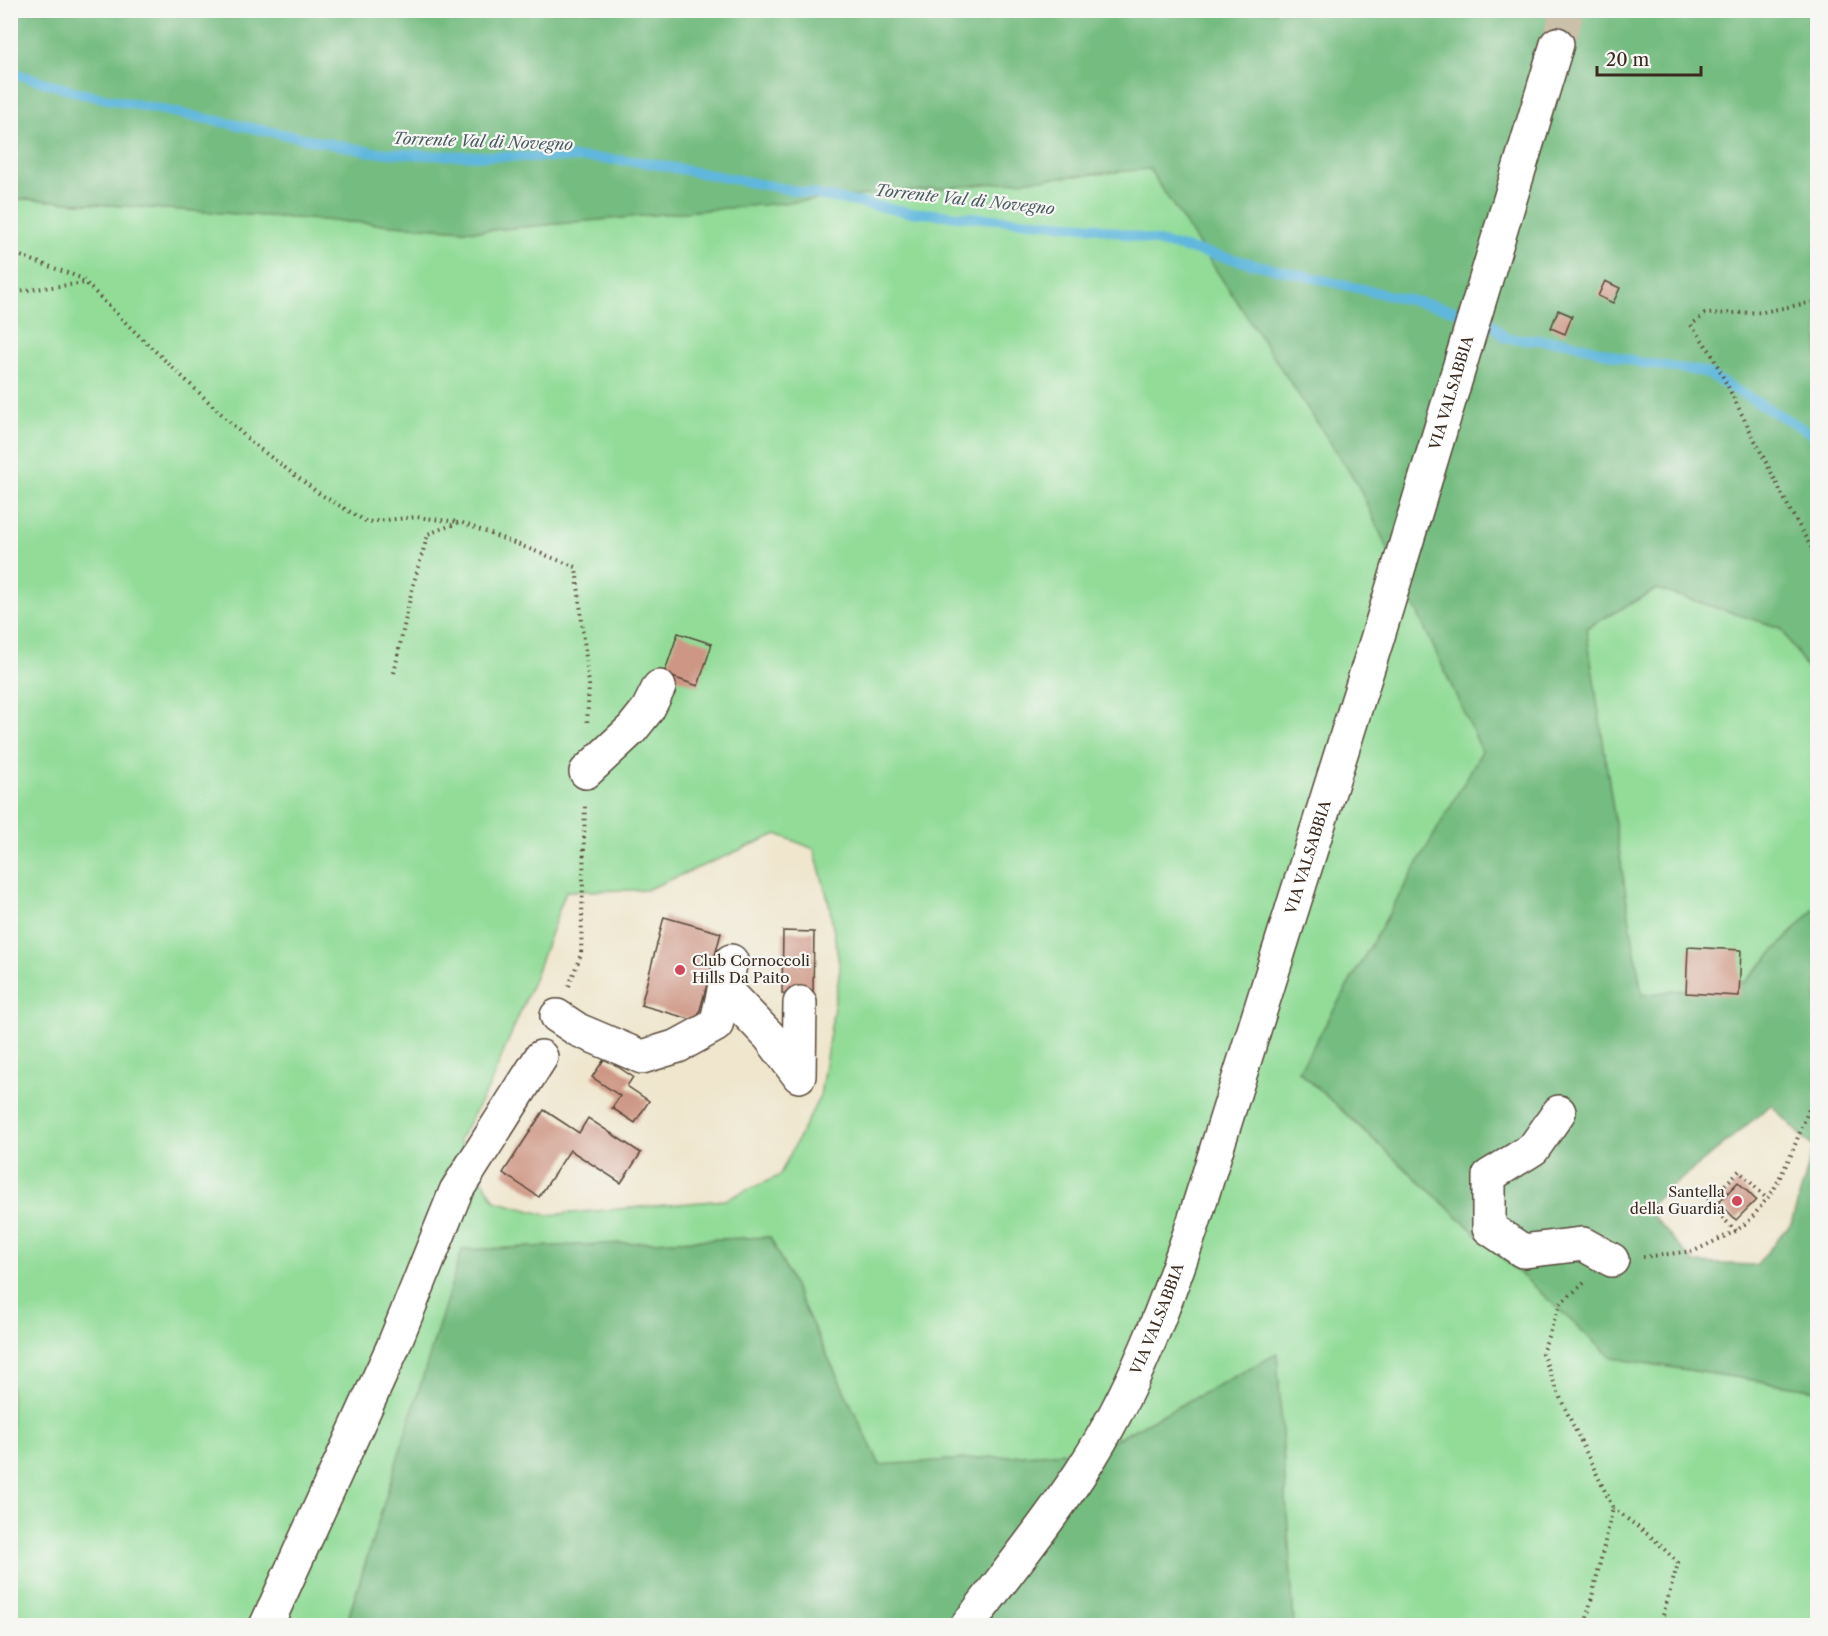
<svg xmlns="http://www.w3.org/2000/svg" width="1828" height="1636" font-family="'Libre Caslon Text',serif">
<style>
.green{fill:#92dc98;stroke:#66835b;stroke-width:1.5;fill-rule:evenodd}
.forest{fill:#75bc80;stroke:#58734f;stroke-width:1.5;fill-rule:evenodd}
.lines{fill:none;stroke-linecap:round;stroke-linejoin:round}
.stream{stroke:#5fb7dd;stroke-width:10}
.building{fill:#ce9785}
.major-tunnel{stroke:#cbc0aa;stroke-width:33;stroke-dasharray:33 16;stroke-linecap:butt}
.minor-casing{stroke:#564638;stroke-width:36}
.major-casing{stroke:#564638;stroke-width:36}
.path{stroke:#564638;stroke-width:4;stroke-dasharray:1.5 4.5;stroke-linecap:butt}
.minor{stroke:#fff;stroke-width:33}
.major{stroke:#fff;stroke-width:33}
.poi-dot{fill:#d1495b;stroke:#f6f6f2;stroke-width:2}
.labels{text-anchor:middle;stroke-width:4.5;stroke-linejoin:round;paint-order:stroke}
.street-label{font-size:15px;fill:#3b2a1e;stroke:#f6f6f2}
.poi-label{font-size:15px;fill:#3b2a1e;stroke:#f6f6f2;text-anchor:start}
.water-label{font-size:16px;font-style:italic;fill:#485b61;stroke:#f6f6f2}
</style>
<rect width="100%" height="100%" fill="#f6f6f2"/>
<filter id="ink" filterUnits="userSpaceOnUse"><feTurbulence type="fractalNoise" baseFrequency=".0167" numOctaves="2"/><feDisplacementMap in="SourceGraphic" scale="12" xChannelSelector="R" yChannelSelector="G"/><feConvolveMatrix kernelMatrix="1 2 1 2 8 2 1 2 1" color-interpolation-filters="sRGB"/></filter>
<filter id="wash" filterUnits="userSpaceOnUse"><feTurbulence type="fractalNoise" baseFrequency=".008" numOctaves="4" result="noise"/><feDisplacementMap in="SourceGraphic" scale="24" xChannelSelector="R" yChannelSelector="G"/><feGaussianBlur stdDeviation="1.35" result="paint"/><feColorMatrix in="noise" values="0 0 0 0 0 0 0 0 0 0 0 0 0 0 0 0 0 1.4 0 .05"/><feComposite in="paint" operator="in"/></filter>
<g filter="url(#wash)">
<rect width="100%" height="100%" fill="#efe6cd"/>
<g class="green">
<path d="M 1149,168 L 1357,483 L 1482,751 L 1299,1071 L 1612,1358 L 1817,1390 L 1817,1625 L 1294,1625 L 1277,1354 L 1096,1450 L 880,1465 L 770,1237 L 463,1250 L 346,1625 L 11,1626 L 11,198 L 480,231 ZM 777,834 L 814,849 L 829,903 L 840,969 L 820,1096 L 779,1176 L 725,1200 L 547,1215 L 495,1201 L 459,1140 L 490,1085 L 534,979 L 566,891 L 646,890 Z"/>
<path d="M 1657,589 L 1781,628 L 1817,684 L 1817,906 L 1745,982 L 1642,995 C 1621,873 1605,750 1586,628 Z"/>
</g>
<g class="forest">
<path d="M 11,11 L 1817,11 L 1818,400 L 1811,407 L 1818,411 L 1817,684 L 1781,628 L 1657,589 L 1586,628 C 1605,750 1621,873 1642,995 L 1745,982 L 1817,906 L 1817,1390 L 1612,1358 L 1299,1071 L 1482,751 L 1357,483 L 1149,169 L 480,231 L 11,198 ZM 1771,1105 L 1814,1148 L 1791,1224 L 1756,1265 L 1694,1263 L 1646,1208 Z"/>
<polygon points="770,1237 880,1465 1096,1450 1277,1354 1294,1625 346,1626 462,1250"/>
</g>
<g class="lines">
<polyline class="stream" points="10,72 83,94 372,152 427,155 593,158 643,162 908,212 1094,227 1487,318 1505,338 1567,342 1637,362 1704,372 1818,437"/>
</g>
<g id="blocks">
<g class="building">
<polygon points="1605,281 1620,288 1613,303 1598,296"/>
<polygon points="1558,310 1572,316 1565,334 1551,328"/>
<polygon points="678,633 712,644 698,686 664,674"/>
<polygon points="664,917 721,933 697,1021 641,1005"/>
<polygon points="783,931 814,932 813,994 782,993"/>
<polygon points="1688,947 1741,950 1739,996 1686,993"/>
<polygon points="605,1058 633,1077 627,1086 649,1101 635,1123 612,1108 620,1096 592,1077"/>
<polygon points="544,1110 579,1133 588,1118 641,1153 621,1183 570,1150 539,1197 503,1173"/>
<polygon points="1738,1182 1756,1200 1736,1220 1719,1202"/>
</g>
</g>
</g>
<g filter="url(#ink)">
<use href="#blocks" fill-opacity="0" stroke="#564638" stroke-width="1.5"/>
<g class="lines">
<polyline class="major-tunnel" points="1557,44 1568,10"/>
<defs>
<g id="minor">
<polyline points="586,772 632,729 648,709 659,687"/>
<polyline points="724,989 769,1036 799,1076 800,1003"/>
<polyline points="557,1016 578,1030 642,1057 678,1046 716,1025 731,961"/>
<polyline points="1559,1112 1533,1149 1489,1176 1489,1228 1523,1251 1583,1244 1612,1260"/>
<polyline points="266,1626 393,1347 456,1191 541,1057"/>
</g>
<g id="major">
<path id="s1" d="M 967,1626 C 1006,1574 1048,1523 1083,1469 C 1133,1392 1165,1307 1194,1221 L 1378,636 L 1557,44"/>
</g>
</defs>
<use href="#minor" class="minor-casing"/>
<use href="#major" class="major-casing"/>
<g class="path">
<polyline points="10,252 81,278 133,330 252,443 320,494 367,522 416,517 459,522"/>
<polyline points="10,292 85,283"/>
<polyline points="1818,301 1763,312 1705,314 1691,325 1710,351 1790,510 1818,559"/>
<polyline points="394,673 412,589 428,534 460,522 576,567 589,685 587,725"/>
<polyline points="569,986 581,954 585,804"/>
<polyline points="1736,1231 1707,1202 1739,1171 1767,1199"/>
<polyline points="1643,1257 1694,1251 1736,1231 1750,1220 1773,1191 1791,1155 1818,1086"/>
<polyline points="1584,1283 1560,1304 1542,1353 1562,1402 1613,1508 1585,1626"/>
<polyline points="1613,1508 1655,1540 1678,1563 1660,1626"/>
</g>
<use href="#minor" class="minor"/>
<use href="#major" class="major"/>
</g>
</g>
<g class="poi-dot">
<circle cx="680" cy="970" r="6"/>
<circle cx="1737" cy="1201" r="6"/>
</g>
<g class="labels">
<g class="street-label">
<text dy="5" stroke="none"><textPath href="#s1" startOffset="1335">VIA VALSABBIA</textPath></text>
<text dy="5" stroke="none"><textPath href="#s1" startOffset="849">VIA VALSABBIA</textPath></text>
<text dy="5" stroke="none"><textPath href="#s1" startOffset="363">VIA VALSABBIA</textPath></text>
</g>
<g class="poi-label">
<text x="692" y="966">Club Cornoccoli<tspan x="692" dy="17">Hills Da Paito</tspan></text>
<text x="1725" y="1197" text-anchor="end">Santella<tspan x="1725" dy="17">della Guardia</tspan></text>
</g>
<g class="water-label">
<text transform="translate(483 141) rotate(2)" y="6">Torrente Val di Novegno</text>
<text transform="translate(965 199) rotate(6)" y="6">Torrente Val di Novegno</text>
</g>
</g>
<rect width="1828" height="1636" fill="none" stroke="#f6f6f2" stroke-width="36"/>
<path d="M1597 66v9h104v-9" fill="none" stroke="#3b2a1e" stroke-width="3"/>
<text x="1606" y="66" font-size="18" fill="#3b2a1e" stroke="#f6f6f2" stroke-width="4.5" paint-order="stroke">20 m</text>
</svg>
